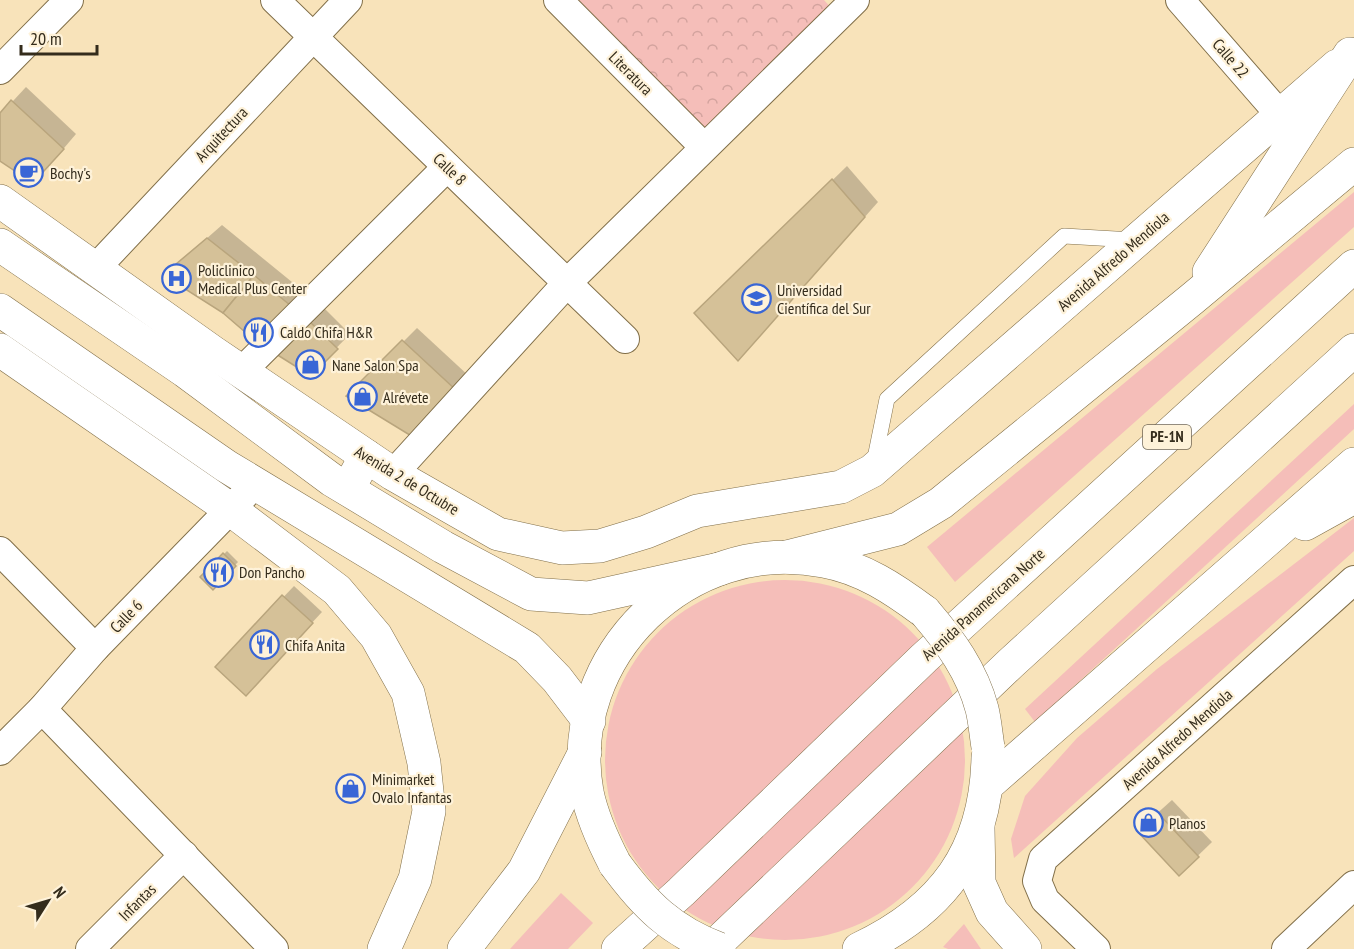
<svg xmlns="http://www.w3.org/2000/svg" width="1354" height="949" font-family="'PT Sans Narrow',sans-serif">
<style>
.grass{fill:#f5beb9}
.park{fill:url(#park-crowns)}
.shadow{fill:#0003}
.building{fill:#d5c198;stroke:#b9a57d;stroke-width:1.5}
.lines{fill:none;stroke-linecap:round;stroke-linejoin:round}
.lane-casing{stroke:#816f49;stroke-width:16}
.street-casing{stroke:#816f49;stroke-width:30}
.secondary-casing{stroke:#816f49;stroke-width:34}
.primary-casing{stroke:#816f49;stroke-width:34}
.highway-casing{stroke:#816f49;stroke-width:34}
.lane{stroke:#fff;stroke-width:15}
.street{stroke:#fff;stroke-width:28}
.secondary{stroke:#fff;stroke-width:33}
.primary{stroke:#fff;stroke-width:33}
.highway{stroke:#fff;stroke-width:33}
.primary-bridge-casing{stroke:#816f49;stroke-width:34;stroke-linecap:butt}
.primary-bridge{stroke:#fff;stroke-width:33}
.labels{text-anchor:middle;stroke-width:4.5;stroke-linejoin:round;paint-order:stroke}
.shield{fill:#fef2d9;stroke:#716755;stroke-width:1.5}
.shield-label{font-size:15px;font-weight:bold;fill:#342c1c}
.street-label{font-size:16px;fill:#342c1c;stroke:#fef2d9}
.poi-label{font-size:16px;fill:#342c1c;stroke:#fef2d9;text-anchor:start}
</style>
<defs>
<pattern id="park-crowns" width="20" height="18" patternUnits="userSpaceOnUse" patternTransform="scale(1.5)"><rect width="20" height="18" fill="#f5beb9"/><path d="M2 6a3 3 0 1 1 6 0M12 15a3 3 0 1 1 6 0" fill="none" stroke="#d3a39e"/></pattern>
</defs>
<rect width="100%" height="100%" fill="#f8e3ba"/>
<g class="grass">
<polygon points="1354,192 1354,227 955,582 927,547"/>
<polygon points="1354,404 1354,429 1035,722 1025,709"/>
<polygon points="1354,518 1354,551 1014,858 1011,839 1025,796 1077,738 1157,669"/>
<circle cx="785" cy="760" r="180"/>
<polygon points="561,893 593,923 568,949 510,949"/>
<polygon points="964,924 981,949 948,949 943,947"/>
</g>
<polygon class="park" points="570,0 824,0 833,10 704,137"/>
<g class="shadow">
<polygon points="26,87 76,134 47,168 0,159 0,115"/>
<polygon points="847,166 878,202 751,346 696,313"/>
<polygon points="222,225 303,291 259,342 223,311 165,275"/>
<polygon points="324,308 350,334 311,374 279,354"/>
<polygon points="417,328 470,377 413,435 349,396"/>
<polygon points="227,551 238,562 213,588 202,577"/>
<polygon points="294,586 322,612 256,683 217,667"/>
<polygon points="1172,800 1212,842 1179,874 1153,817"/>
</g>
<g class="building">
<polygon points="11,100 64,149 33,183 0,161 0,113"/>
<polygon points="832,179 865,217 738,361 694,313"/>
<polygon points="207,238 254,275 223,313 163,275"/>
<polygon points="254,275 291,306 259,344 223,313"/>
<polygon points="309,321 338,349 311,376 276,354"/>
<polygon points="402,340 457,391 413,437 346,396"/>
<polygon points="223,553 236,566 213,590 200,577"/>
<polygon points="282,595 313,623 246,696 215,667"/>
<polygon points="1157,812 1199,857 1179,876 1137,831"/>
</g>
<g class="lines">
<defs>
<polyline id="lane" points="874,463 887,399 1064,236 1133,240"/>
<g id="street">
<polyline points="275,0 625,339"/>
<polyline points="558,0 704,147"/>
<polyline points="1180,0 1281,116"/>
<polyline points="0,70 69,0"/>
<polyline points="95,269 348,0"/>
<polyline points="241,372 447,167"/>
<polyline points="393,474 567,283 855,0"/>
<polyline points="0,551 95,648"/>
<polyline points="42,709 274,949"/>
<polyline points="0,751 42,709 95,648 255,484"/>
<polyline points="90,949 184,855"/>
<polyline points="1096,949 1045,900 1037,881 1043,859 1354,580"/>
<polyline points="1286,949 1354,885"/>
</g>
<g id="secondary">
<polyline points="0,201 214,353 393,474 498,534 562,548 600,546 646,532 697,511 841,487 872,471 1337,66"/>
<polyline points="0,350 230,509 337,590 376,636 408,693 424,763 429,811 415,879 384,949"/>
<polyline points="978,828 979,883 992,912 1025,949"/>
</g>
<g id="primary">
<polyline points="0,245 185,371 332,480 443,547 531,594 588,598 719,569"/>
<polyline points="0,310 226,466 527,648 557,679 589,721"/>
<polyline points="348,489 366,456"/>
<path d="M 615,864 C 603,841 592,817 587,792 C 563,655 689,534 824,561 C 863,568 894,589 925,612"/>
<path d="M 859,949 C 943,909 986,852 988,757"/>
</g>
<g id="highway">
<polyline points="1209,272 1350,54"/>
<polyline points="1305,524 1354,497"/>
<polyline points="787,557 898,529 941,503 1192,299 1354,164"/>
<polyline points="987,785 1354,464"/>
<polyline points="464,949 524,871 585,752"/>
<polyline points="618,949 681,892 924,658 1354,266"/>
<polyline points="711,949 1011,663 1354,350"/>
</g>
</defs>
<use href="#lane" class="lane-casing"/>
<use href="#street" class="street-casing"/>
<use href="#secondary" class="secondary-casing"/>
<use href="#primary" class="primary-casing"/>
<use href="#highway" class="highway-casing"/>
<use href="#lane" class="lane"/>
<use href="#street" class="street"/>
<use href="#secondary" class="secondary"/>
<use href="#primary" class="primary"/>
<use href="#highway" class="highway"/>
<defs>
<g id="primary-bridge">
<path d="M 925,612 C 950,641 972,671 982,709 C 985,721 986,735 988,747"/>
<path d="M 615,864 C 645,905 671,931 719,949"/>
</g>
</defs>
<use href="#primary-bridge" class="primary-bridge-casing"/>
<use href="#primary-bridge" class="primary-bridge"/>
</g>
<defs>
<symbol id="cafe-ring" viewBox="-11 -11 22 22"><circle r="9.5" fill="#fef2d9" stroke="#3966d6" stroke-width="1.5"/><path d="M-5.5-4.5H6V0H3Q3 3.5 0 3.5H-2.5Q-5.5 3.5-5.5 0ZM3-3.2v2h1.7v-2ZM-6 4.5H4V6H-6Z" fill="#3966d6"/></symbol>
<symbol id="hospital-ring" viewBox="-11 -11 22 22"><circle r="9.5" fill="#fef2d9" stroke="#3966d6" stroke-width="1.5"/><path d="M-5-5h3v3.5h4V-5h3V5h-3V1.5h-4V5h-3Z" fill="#3966d6"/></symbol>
<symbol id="university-ring" viewBox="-11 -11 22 22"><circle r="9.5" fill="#fef2d9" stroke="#3966d6" stroke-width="1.5"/><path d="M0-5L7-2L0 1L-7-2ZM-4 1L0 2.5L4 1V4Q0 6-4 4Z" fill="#3966d6"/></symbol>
<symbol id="restaurant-ring" viewBox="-11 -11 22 22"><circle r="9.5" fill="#fef2d9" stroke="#3966d6" stroke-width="1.5"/><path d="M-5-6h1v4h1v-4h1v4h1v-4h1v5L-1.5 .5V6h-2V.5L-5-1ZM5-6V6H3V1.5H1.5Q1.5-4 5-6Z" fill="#3966d6"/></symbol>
<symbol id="shop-ring" viewBox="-11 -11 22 22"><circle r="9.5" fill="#fef2d9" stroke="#3966d6" stroke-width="1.5"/><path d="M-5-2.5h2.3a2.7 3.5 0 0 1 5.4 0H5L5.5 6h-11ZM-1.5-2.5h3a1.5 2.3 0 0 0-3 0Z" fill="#3966d6"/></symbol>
</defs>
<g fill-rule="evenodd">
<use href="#cafe-ring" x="12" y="156" width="33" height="33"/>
<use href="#hospital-ring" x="160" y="262" width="33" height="33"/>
<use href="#university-ring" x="740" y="282" width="33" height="33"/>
<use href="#restaurant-ring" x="242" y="316" width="33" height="33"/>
<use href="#shop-ring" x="294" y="348" width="33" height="33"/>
<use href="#shop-ring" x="346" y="380" width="33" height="33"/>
<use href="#restaurant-ring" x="202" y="556" width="33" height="33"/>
<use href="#restaurant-ring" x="248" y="628" width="33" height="33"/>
<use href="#shop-ring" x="334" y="772" width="33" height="33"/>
<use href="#shop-ring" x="1132" y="806" width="33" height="33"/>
</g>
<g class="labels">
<rect class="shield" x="1143" y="425" width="48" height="24" rx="4.5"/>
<g class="shield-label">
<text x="1167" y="442">PE-1N</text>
</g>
<g class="street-label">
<text transform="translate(1231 58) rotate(49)" y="6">Calle 22</text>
<text transform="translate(631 73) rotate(45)" y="6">Literatura</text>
<text transform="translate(221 134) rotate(-47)" y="6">Arquitectura</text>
<text transform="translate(450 169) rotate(44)" y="6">Calle 8</text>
<text transform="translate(1113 261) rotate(-41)" y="6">Avenida Alfredo Mendiola</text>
<text transform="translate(407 480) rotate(31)" y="6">Avenida 2 de Octubre</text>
<text transform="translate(983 604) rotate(-42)" y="6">Avenida Panamericana Norte</text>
<text transform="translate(126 616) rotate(-46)" y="6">Calle 6</text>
<text transform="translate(1177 739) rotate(-42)" y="6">Avenida Alfredo Mendiola</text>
<text transform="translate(137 902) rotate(-45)" y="6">Infantas</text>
</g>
<g class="poi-label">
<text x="50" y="179">Bochy's</text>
<text x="198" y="276">Policlinico<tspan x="198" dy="18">Medical Plus Center</tspan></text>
<text x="777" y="296">Universidad<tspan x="777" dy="18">Científica del Sur</tspan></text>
<text x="280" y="338">Caldo Chifa H&amp;R</text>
<text x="332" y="371">Nane Salon Spa</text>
<text x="383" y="403">Alrévete</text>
<text x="239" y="578">Don Pancho</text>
<text x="285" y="651">Chifa Anita</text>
<text x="372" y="785">Minimarket<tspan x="372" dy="18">Ovalo Infantas</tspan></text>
<text x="1169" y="829">Planos</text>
</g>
</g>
<g transform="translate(48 901) rotate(53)" stroke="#fef2d9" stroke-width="4.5" paint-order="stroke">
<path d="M0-4.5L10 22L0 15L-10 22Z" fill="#342c1c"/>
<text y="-9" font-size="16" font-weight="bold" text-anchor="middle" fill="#342c1c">N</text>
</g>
<path d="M21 45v9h76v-9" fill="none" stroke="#342c1c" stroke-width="3"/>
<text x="30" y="45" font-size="18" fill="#342c1c" stroke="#fef2d9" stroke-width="4.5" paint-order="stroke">20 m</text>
</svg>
